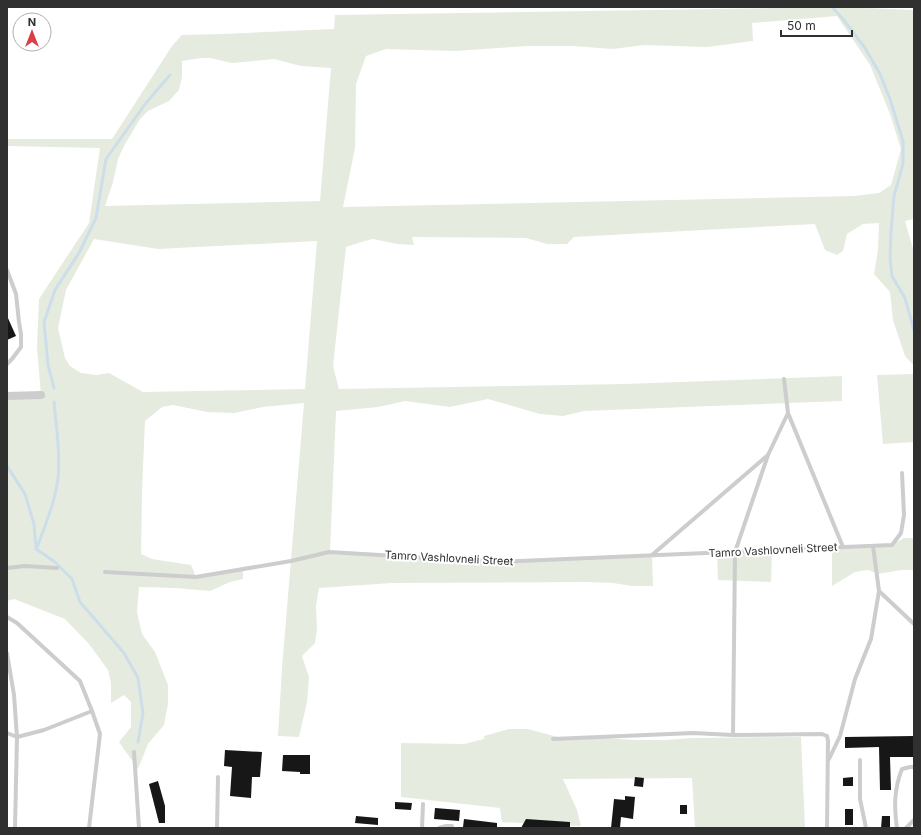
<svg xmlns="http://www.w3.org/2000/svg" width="921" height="835" font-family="Inter,sans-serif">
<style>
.green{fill:#e5ecdf;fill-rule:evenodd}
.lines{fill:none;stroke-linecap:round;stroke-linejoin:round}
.stream{stroke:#cddeea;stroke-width:3}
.building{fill:#171717}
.lane{stroke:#cdcdcd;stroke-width:4}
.street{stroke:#cdcdcd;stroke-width:8}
.labels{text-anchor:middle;stroke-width:4;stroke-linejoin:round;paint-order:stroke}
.street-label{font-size:11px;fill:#303030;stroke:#fff}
</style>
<rect width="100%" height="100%" fill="#fff"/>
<g class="green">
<path d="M 840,7 L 914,10 L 914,219 L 905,221 L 914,252 L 914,366 L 905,356 L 893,320 L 890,292 L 874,274 L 878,250 L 879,223 L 863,224 L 847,234 L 843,251 L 837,255 L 825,250 L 815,224 L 574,237 L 567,244 L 547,244 L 526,238 L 412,237 L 414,245 L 397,244 L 373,239 L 361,242 L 346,247 L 333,366 L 339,389 L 625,384 L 842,376 L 842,401 L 584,411 L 563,416 L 540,414 L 488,399 L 450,407 L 405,401 L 378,407 L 336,411 L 330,552 L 498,562 L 652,556 L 653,586 L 632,586 L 613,583 L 587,582 L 392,583 L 319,588 L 316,606 L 317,630 L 315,643 L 302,656 L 309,677 L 307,702 L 299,737 L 278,736 L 282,668 L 304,403 L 263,407 L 234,413 L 207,412 L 173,405 L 162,407 L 145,421 L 142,490 L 141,554 L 152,559 L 191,565 L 196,577 L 243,569 L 243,579 L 230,582 L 210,591 L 175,588 L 139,587 L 137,612 L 142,634 L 155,652 L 168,685 L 168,704 L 164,725 L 148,744 L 138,769 L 119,742 L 131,727 L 131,702 L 124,695 L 111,703 L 111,683 L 108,670 L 89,644 L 65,619 L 14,599 L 7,601 L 7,396 L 41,395 L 37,347 L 39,299 L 89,223 L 100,148 L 7,146 L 7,139 L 112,139 L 172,46 L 182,35 L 223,34 L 334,29 L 335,15 ZM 837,16 L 870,65 L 890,114 L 901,149 L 891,185 L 879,193 L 854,196 L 343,207 L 355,148 L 356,84 L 366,56 L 386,49 L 455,51 L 528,46 L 573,46 L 613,49 L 644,45 L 707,47 L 753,41 L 752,23 ZM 202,58 L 210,58 L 232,63 L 274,59 L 301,66 L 331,68 L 320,201 L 105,206 L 113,182 L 118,159 L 124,146 L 140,119 L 148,111 L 169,101 L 179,90 L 182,77 L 182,61 ZM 94,239 L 158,249 L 317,241 L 305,389 L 143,392 L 109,373 L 97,375 L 81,373 L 70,366 L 65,358 L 58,328 L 66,290 Z"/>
<polygon points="914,374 914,442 883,444 877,375"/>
<polygon points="904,538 914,538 914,570 901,570 878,574 868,570 855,572 832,586 832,548 892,545"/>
<polygon points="772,550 771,582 718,580 717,553"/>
<polygon points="509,729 528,729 569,740 604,738 635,740 666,740 692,738 801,737 805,828 695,828 692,778 563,779 577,810 581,826 502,822 500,808 401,797 401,743 464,744 484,739 484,736"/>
</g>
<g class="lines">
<g class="stream">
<polyline points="832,7 843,19 865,48 880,74 890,99 903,141 903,164 894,196 891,231 890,259 892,276 905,298 914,330"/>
<polyline points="54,388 48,365 44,322 55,290 79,253 96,218 106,159 146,103 170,75"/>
<polyline points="7,466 25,494 34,524 36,549 55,562 72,579 80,602 124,653 138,678 143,713 138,742"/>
<path d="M 37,548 C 45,525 55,503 58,478 C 61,455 56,426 54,402"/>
</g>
</g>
<g class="building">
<polygon points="7,316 16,336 7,340"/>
<polygon points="914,736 914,757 890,757 891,790 880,790 879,747 845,748 845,737"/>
<polygon points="225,750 262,752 260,777 252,777 251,798 230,796 232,767 224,766"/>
<polygon points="283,755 310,755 310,774 300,774 300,772 282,771"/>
<polygon points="635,777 644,778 643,787 634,786"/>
<polygon points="853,777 853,786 843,786 843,778"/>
<polygon points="158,781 165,806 165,823 159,823 149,784"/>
<polygon points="625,796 635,797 633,819 621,817 620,828 611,828 614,799 625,800"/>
<polygon points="395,802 412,803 411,810 395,809"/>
<rect x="680" y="805" width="7" height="9"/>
<polygon points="435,808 460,810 459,821 434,819"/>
<rect x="845" y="809" width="8" height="16"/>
<polygon points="356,816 378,818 378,825 355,823"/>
<polygon points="882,816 890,816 890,828 881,828"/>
<polygon points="464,819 497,823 497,828 479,828 463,827"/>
<polygon points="526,819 570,822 570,828 521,828"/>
</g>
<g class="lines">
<g class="lane">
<polyline points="7,270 16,294 19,322 21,334 21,347 12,359 7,364"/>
<polyline points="784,379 788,413 843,547"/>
<polyline points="652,555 768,455"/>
<polyline points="7,568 25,566 57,568"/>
<polyline points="105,572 196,577 291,561 329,552 498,562 892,545 901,533 904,515 902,473"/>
<polyline points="879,591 914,624"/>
<polyline points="7,617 17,623 80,681 92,711 100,734 89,828"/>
<polyline points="7,653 14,695 17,737 15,828"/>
<polyline points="7,733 17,737 44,730 92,711"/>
<polyline points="733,735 735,552 768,455 788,413"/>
<polyline points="553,739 693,733 733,735 822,734 827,736 828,741 827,828"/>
<polyline points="134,752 139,828"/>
<polyline points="829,759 840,736 855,679 871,639 879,591 873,546"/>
<polyline points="860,760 860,799 866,828"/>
<polyline points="217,828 218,777"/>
<polyline points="422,828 423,804"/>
<polyline points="439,828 446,826 452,826"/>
<path d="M 897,828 C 894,807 894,789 902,769 L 910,767 L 914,767"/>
<polyline points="906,828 914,820"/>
</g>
<polyline class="street" points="7,396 41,395"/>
</g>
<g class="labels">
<g class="street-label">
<text transform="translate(773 550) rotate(-3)" y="4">Tamro Vashlovneli Street</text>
<text transform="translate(449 558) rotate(3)" y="4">Tamro Vashlovneli Street</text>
</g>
</g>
<rect width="921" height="835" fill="none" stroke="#303030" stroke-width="16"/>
<g transform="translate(32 32)"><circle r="19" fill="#ffffff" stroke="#acacac"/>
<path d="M0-3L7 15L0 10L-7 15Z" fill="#da3f45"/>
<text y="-6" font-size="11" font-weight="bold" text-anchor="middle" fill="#303030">N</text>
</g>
<path d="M781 30v6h71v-6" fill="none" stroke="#303030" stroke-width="2"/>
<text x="787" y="30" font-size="12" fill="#303030" stroke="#ffffff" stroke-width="3" paint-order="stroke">50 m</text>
</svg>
